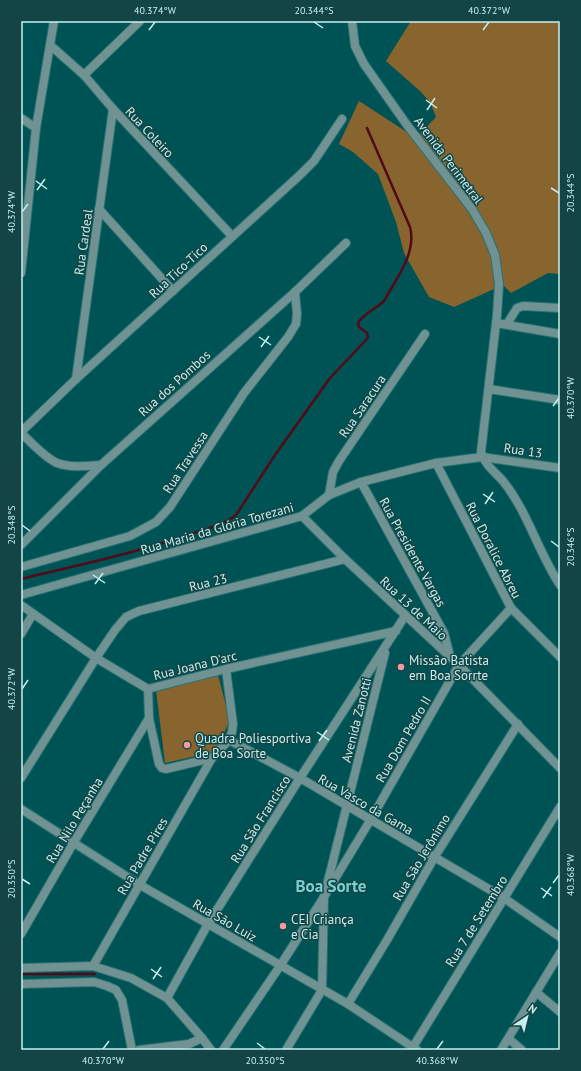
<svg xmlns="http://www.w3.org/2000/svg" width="581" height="1071" font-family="'PT Sans',sans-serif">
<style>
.green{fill:#88652f}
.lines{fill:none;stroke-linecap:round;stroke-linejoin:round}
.stream{stroke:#520a18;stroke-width:2.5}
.street-casing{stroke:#277273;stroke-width:10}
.street{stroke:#709292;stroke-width:8}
.ticks{fill:none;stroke:#c5efef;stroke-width:1.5}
.poi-dot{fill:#f49b9f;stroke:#144546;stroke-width:1.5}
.labels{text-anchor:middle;stroke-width:3;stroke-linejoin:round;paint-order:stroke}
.street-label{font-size:13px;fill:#c5efef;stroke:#144546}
.poi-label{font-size:13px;fill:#c5efef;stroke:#144546;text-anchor:start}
.district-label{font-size:17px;font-weight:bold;fill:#78d0d1;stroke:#144546}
.neatline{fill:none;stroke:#c5efef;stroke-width:1.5}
.ticks-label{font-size:10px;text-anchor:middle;fill:#c5efef}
</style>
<rect width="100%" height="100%" fill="#005354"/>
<g class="green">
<polygon points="411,21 558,22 560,29 560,274 548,273 511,293 503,285 454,307 429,297 404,253 396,222 378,174 353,152 339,144 359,101 416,138 436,117 430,102 421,92 386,61"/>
<polygon points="218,675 230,721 214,752 165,763 156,690"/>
</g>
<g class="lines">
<g class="stream">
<path d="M 21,579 C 78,565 136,553 191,534 C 206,529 223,525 236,515 L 275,455 L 330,378 L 366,340 L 368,337 L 367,333 L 359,327 L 358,323 C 364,313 376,309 384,301 C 396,279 417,253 410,227 L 367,128"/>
<polyline points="21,974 95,974"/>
</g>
<defs>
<g id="street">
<path d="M 352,21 L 355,46 L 364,64 L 407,125 L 472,209 L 486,233 L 495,255 L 499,284 L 497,315 L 481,452 C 484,464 495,472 503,481 C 528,512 538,552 560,585"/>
<polyline points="50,45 84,75 113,109 232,236"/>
<polyline points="84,75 140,21"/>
<polyline points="21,118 36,128"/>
<polyline points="99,209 173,291"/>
<polyline points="21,273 36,128 54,21"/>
<polyline points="496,323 560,334"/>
<polyline points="507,324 517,308 523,306 560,308"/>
<polyline points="76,379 113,109"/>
<polyline points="489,389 560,400"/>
<polyline points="21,432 76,379 300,175 314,161 342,119"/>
<path d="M 21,433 C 32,443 44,457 57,463 C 71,468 87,466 101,465"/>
<polyline points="436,463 511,608 560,657"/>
<polyline points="361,482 444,633 450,656"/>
<polyline points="329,495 333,472 339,461 425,334"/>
<polyline points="302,516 345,559 459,665 560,768"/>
<polyline points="21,545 101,465 295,292 346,243"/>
<polyline points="21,567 130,536 156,522 170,507 244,393 288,337 296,324 297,314 295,292"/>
<polyline points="21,595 302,516 329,495 361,482 436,463 482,457 560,468"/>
<polyline points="21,605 96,658 148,689 226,669 396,631"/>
<polyline points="21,634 33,614"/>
<polyline points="148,689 149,718 159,764 162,768 166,769 212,758 229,740 232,732 233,724 226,669"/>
<polyline points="229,740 300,778 504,898 560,937"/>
<polyline points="21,778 96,658 115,630 126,617 139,611 345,559"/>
<polyline points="21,809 140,885 348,1004 417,1050"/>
<polyline points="21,934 74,842 149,718"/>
<polyline points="93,966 212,758"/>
<polyline points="21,968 93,966 131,978 167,998 202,1038 211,1050"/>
<polyline points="21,984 94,982 107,986 116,990 122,1000 132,1050"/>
<polyline points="536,992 560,1012"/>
<polyline points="167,998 208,924 300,778 405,616"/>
<polyline points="348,1004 387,940 434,858 518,724"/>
<polyline points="509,1039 522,1050"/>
<polyline points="413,1047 560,807"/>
<polyline points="139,1050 189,1044 202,1038"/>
<polyline points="223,1050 280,966 324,897 371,819 459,665 511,608"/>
<polyline points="286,1050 322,990 324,897 385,653"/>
<polyline points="501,1050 560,953"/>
</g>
</defs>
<use href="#street" class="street-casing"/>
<use href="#street" class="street"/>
</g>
<path class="ticks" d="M 314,22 L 323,28M 149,30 L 155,22M 483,30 L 489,22M 426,100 L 437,108M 427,110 L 435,98M 36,181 L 47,189M 551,188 L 559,193M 37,190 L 45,179M 22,212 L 28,204M 259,337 L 271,345M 261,347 L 269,336M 553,406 L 559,398M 483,494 L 495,502M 485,504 L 493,492M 22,525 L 30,531M 551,541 L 559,547M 93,575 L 105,583M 95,584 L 103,573M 22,689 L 28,680M 317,732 L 329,740M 319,741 L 327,730M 22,879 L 30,884M 553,883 L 559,875M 541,888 L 552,896M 543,898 L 551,887M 151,969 L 162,977M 153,979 L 161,967M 257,1043 L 265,1049M 103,1049 L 109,1041M 437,1049 L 443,1041"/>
<g class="poi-dot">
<circle cx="401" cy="667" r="4"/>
<circle cx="187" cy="745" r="4"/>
<circle cx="283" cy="926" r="4"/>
</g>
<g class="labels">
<g class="street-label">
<text transform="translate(150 132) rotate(47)" y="5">Rua Coleiro</text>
<text transform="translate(449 160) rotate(53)" y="5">Avenida Perimetral</text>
<text transform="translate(83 242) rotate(-82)" y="5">Rua Cardeal</text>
<text transform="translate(178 270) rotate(-43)" y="5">Rua Tico-Tico</text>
<text transform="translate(174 383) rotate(-42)" y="5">Rua dos Pombos</text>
<text transform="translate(362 406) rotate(-56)" y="5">Rua Saracura</text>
<text transform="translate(523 450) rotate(8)" y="5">Rua 13</text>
<text transform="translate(185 462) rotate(-57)" y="5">Rua Travessa</text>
<text transform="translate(217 528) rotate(-16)" y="5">Rua Maria da Glória Torezani</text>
<text transform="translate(494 550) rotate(63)" y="5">Rua Doralice Abreu</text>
<text transform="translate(413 552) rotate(61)" y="5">Rua Presidente Vargas</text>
<text transform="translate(208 582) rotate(-14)" y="5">Rua 23</text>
<text transform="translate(414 608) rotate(43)" y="5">Rua 13 de Maio</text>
<text transform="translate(195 665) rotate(-14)" y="5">Rua Joana D'arc</text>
<text transform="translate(356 720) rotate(-76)" y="5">Avenida Zanotti</text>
<text transform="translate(403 739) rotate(-60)" y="5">Rua Dom Pedro II</text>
<text transform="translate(366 804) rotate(30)" y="5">Rua Vasco da Gama</text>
<text transform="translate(260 819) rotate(-58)" y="5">Rua São Francisco</text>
<text transform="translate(74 820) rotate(-59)" y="5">Rua Nilo Peçanha</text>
<text transform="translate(142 856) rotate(-60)" y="5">Rua Padre Pires</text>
<text transform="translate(421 857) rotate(-59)" y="5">Rua São Jerônimo</text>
<text transform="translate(225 920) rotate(30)" y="5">Rua São Luiz</text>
<text transform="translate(476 921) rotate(-58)" y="5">Rua 7 de Setembro</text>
</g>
<g class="poi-label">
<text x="409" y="665">Missão Batista<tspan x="409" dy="15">em Boa Sorrte</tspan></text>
<text x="195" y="743">Quadra Poliesportiva<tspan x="195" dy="15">de Boa Sorte</tspan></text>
<text x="291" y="924">CEI Criança<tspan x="291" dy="15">e Cia</tspan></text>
</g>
<g class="district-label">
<text x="331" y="892">Boa Sorte</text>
</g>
</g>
<rect width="581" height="1071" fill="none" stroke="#144546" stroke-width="44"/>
<g transform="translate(527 1017) rotate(35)" stroke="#144546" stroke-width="3" paint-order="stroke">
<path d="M0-3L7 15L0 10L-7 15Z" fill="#c5efef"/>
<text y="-6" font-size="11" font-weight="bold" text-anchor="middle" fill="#c5efef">N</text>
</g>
<rect x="22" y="22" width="537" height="1027" class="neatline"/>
<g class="ticks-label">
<text x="155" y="14">40.374°W</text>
<text x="314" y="14">20.344°S</text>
<text x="489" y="14">40.372°W</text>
<text transform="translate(570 193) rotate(-90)" y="4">20.344°S</text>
<text transform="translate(11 212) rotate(-90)" y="4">40.374°W</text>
<text transform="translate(570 398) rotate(-90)" y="4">40.370°W</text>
<text transform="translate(11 525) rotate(-90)" y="4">20.348°S</text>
<text transform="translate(570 547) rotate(-90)" y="4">20.346°S</text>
<text transform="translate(11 689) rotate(-90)" y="4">40.372°W</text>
<text transform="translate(570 875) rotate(-90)" y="4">40.368°W</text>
<text transform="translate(11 879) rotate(-90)" y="4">20.350°S</text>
<text x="103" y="1064">40.370°W</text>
<text x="265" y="1064">20.350°S</text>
<text x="437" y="1064">40.368°W</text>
</g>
</svg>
